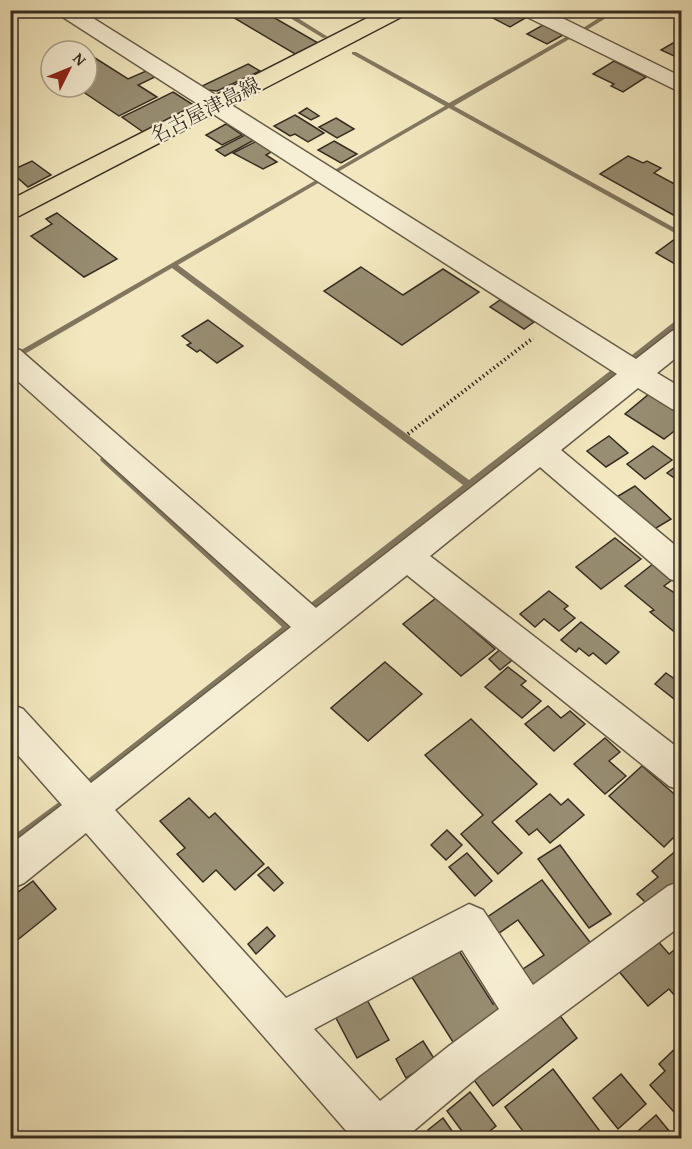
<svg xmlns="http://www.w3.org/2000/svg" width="692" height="1149" font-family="'Gentium Book Plus','Noto Serif JP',serif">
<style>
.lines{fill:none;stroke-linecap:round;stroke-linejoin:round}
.stream{fill:#817760;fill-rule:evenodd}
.building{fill:#988e73;stroke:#372e22;stroke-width:1.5}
.minor-casing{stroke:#665c49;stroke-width:3}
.major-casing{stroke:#372e22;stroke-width:3}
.path{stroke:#372e22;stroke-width:4;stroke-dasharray:1.5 3;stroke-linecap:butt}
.minor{fill:#f7efd5;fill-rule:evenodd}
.major{fill:#f2e7be;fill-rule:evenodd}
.labels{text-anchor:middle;stroke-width:4.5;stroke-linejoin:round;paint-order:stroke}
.far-street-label{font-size:20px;fill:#372e22;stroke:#f7efd5}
</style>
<rect width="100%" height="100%" fill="#f2e7be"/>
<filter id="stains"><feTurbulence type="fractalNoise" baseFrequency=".00333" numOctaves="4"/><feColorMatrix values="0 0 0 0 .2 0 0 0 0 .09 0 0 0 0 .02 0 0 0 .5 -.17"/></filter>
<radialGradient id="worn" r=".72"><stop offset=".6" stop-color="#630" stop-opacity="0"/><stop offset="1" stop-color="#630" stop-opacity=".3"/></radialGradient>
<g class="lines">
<g class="stream">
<polygon points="277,10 285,10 328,37 323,38"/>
<polygon points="611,10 619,10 585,31 580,30"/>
<polygon points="571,34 574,36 573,37 454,106 682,232 682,237 449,108 336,173 334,174 331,172 445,106 352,54 352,52 356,52 449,103"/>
<polygon points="318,179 321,181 320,182 178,265 469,480 610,371 613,370 617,373 315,609 312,608 310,605 312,602 463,485 172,268 23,355 20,356 16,353"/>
<polygon points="679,318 682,318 682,324 638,359 632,359 631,357 632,355"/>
<polygon points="104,456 107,457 289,622 293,623 295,626 293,629 96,785 92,787 88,785 87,782 88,779 282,627 101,461 100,459"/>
<polygon points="59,802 63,804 64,807 63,810 10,850 10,838"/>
</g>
</g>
<g class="building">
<polygon points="221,10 261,10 318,43 295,54"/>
<polygon points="499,10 513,10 527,17 510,27 489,16"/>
<polygon points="543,25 563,35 547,44 527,34"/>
<polygon points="678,40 682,41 682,51 674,56 661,50"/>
<polygon points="95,58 128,79 146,71 155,77 138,85 157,97 119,116 76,87 87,87 87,61"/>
<polygon points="614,61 646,77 623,92 611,86 614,84 593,74"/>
<polygon points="248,64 260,71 217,91 208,90 202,86"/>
<polygon points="173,92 195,106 143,132 122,117"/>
<polygon points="307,108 319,116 311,120 299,113"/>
<polygon points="295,115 324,133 308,142 295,134 290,136 274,126"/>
<polygon points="336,118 354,129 337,138 319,127"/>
<polygon points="226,124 242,135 222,145 206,135"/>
<polygon points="245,135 254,140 225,156 216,150"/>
<polygon points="257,141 273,151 266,155 277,162 263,169 233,153"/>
<polygon points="334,141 357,154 341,163 318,150"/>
<polygon points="628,156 643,163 647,161 661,168 654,173 682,188 682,213 677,217 600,174"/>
<polygon points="32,161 51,175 28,187 10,171"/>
<polygon points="57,213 117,259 84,277 31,236 52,224 46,219"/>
<polygon points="675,239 682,243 682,268 656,253"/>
<polygon points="361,267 403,295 443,269 479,292 402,345 324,291"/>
<polygon points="500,300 534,322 524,329 490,307"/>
<polygon points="208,320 243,346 217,363 200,350 197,352 187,345 191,343 182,336"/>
<polygon points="649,394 682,415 682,425 664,439 625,414"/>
<polygon points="609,436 628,453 606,467 587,451"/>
<polygon points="653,446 672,460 645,479 627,464"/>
<polygon points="682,462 682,483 667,473"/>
<polygon points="635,486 671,519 651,531 615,498"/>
<polygon points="615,538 641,559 601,589 576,567"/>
<polygon points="653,564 672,580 664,586 682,598 682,630 677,634 650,612 654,610 625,586"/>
<polygon points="549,591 568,606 564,609 575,618 559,631 544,619 535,627 520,614"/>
<polygon points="436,598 495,649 461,676 403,624"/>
<polygon points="581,622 619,652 606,664 593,653 589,656 579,648 576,652 561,640"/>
<polygon points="504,646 516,657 500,670 489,659"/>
<polygon points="385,662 422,694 368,741 331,708"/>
<polygon points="508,667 526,681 521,685 541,701 522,718 485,687"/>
<polygon points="666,673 682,684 682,699 678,702 655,684"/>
<polygon points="548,706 561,718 570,711 585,724 554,751 525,724"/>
<polygon points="471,719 537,784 492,822 522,853 498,874 461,834 483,815 425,755"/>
<polygon points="605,738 620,752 609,761 626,776 605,794 574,764"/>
<polygon points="642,766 680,799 682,797 682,844 674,837 664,847 609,796"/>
<polygon points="550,794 561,805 568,799 584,815 550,843 537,829 529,835 516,821"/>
<polygon points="189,798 209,818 215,813 264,864 235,890 216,870 203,882 177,854 185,848 160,821"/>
<polygon points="447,830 462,845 446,860 431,845"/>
<polygon points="560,845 611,914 589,928 538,859"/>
<polygon points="678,849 682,852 682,881 651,908 637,894 658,877 652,871"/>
<polygon points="467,853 492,881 475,896 449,867"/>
<polygon points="268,867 283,883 274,891 258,875"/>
<polygon points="542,880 593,946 530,990 517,973 544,955 518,920 489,940 477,924"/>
<polygon points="33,881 56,909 10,946 10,898"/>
<polygon points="267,927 275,936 256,954 248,944"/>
<polygon points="656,939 669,954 682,944 682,1004 669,989 648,1006 617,969"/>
<polygon points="454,943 493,1004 508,995 518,1010 458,1050 408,971"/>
<polygon points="366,998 389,1040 357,1058 335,1016"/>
<polygon points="558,1013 577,1038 493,1106 474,1080"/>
<polygon points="423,1041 435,1060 406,1078 396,1059"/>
<polygon points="682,1042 682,1119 681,1120 650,1085 665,1071 659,1064"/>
<polygon points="553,1069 605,1138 528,1138 505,1107"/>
<polygon points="621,1074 646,1104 618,1129 593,1098"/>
<polygon points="470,1092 496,1126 481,1138 467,1138 447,1111"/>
<polygon points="656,1115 675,1138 630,1138"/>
<polygon points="443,1118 457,1138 427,1138 428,1130"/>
</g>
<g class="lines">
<defs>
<g id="minor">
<path d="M 55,10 L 80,10 L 636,359 L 672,331 L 682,329 L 682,353 L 657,373 L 682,388 L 682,412 L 672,409 L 638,388 L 561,450 L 682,551 L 682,583 L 670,579 L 540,467 L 430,556 L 682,751 L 682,791 L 669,786 L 407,575 L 115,810 L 286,998 L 469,904 L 483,910 L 533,985 L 668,886 L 682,881 L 682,925 L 479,1076 L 405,1138 L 348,1138 L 349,1134 L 86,833 L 24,883 L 10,889 L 10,845 L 62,805 L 10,746 L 10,704 L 23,709 L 91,783 L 291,627 L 10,374 L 10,347 L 20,350 L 316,608 L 617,374 L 58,14 ZM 462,950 L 499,1009 L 449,1046 L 380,1101 L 314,1029 Z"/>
<polygon points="518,10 546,10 682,77 682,93 521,14"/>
</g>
<polygon id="major" points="383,10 410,10 407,14 19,216 10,218 10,200"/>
</defs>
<use href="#minor" class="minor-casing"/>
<use href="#major" class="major-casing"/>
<polyline class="path" points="408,434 533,338"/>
<use href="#minor" class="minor"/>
<use href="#major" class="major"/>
</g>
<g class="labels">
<g class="far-street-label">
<text transform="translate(205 110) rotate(-27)" y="7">名古屋津島線</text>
</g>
</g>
<rect width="692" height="1149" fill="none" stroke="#f2e7be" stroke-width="36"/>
<rect x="12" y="12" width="668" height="1125" fill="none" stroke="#372e22" stroke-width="3"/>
<rect x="18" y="18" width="656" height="1113" fill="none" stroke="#372e22" stroke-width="1.5"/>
<g transform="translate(69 69) rotate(47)"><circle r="28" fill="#f7efd5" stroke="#aaa28d" stroke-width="1.5"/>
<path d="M0-4.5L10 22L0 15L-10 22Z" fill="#8f2418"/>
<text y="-9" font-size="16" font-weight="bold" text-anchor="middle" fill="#372e22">N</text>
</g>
<rect width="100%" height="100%" filter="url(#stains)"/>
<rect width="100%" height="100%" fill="url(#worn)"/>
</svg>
